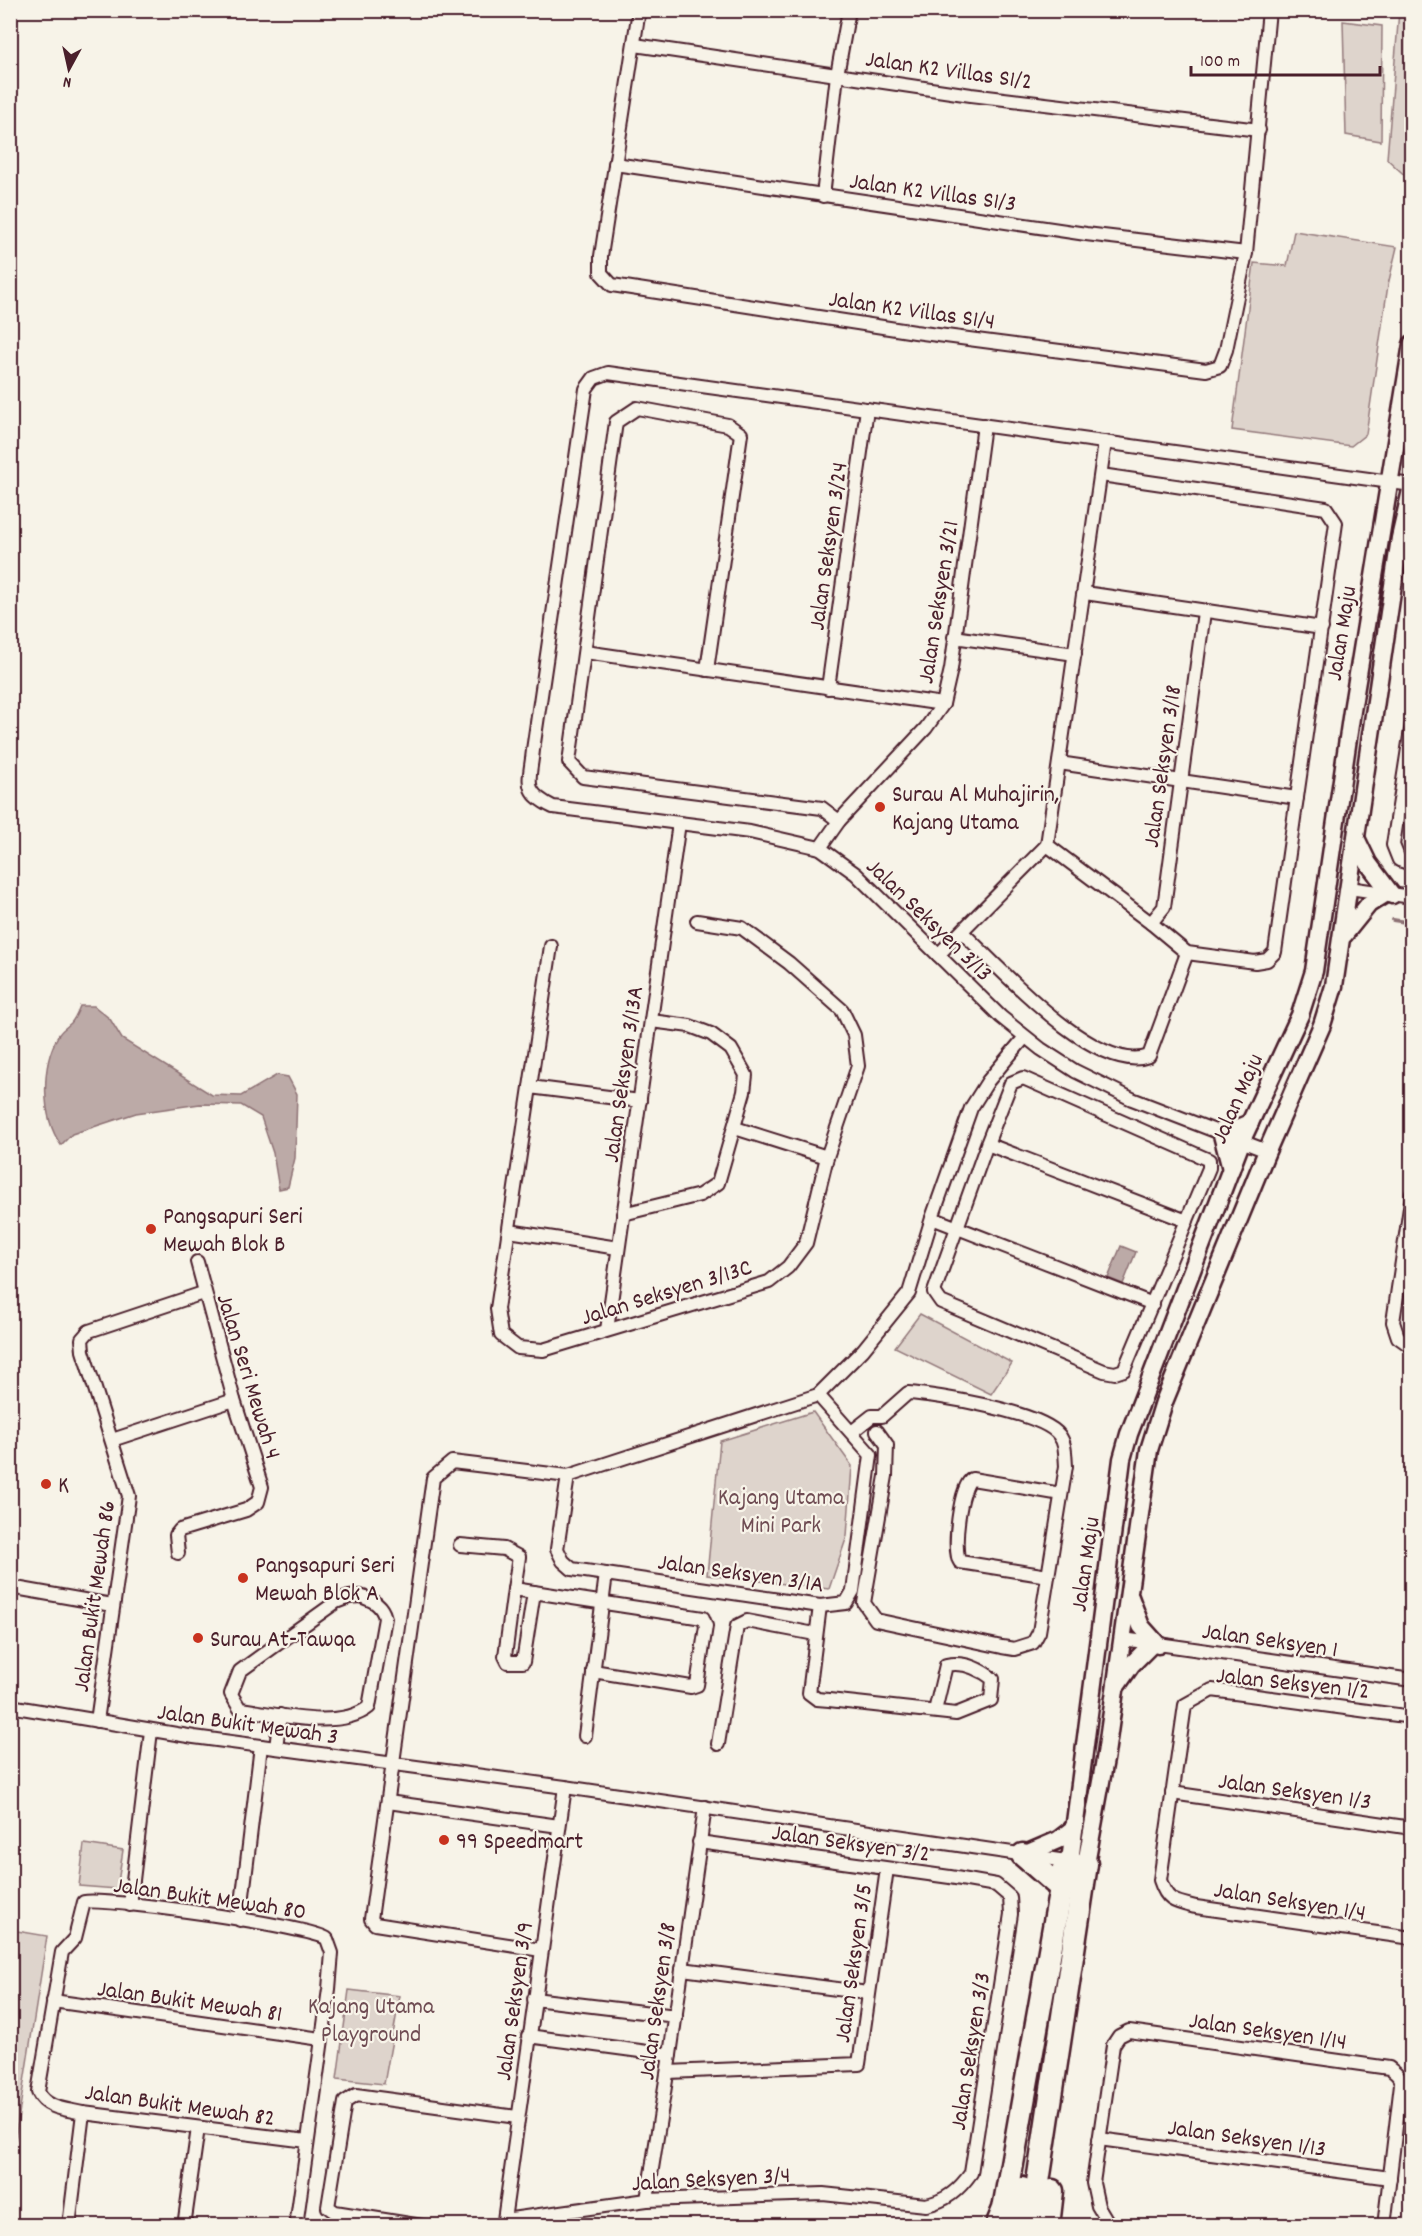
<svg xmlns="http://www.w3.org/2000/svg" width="1422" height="2236" font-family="Dekko,sans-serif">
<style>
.built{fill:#eae3da}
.green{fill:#ded4cc;stroke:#947a7c;stroke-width:1.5}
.water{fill:#bcaaa7;stroke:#8e7275;stroke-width:1.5}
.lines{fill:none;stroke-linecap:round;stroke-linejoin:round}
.stream{stroke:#8e7275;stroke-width:4}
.street-casing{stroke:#4a1f2b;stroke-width:16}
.secondary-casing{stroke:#4a1f2b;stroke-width:21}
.highway-casing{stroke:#4a1f2b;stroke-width:27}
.street{stroke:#f7f3e8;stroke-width:12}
.secondary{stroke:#f7f3e8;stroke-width:16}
.highway{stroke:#f7f3e8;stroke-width:22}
.poi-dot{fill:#c8321e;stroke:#f7f3e8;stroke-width:2}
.labels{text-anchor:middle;stroke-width:4.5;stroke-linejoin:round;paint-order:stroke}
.street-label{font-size:24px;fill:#4a1f2b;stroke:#f7f3e8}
.poi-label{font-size:24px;fill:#4a1f2b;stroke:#f7f3e8;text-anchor:start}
.park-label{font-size:24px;fill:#6f4c53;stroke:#f7f3e8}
</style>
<rect width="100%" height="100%" fill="#f7f3e8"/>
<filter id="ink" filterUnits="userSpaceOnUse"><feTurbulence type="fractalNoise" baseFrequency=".0167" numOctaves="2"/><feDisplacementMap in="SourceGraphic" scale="12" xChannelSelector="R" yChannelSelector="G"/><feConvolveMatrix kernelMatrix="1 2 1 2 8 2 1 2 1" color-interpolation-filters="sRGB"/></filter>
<g filter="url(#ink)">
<polygon class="built" points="1411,760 1411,856 1403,855 1398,844"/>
<g class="green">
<polygon points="1399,11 1411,11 1411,181 1387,159"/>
<polygon points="1343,21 1382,26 1381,141 1346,135"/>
<polygon points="1294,231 1397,247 1388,285 1366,434 1351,446 1232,430 1254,263 1287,266"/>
<polygon points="920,1314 1012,1363 991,1394 895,1347"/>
<polygon points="813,1412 852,1466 847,1536 829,1589 707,1575 720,1441"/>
<polygon points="84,1844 123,1850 117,1889 79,1886"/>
<polygon points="11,1930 47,1936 11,2165 10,1930"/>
<polygon points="349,1990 400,1996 384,2084 337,2079"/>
</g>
<g class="water">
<path d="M 80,1006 L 94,1006 L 110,1019 L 122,1039 L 212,1095 L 241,1096 L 277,1075 L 288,1077 L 297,1094 L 295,1158 L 288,1187 L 279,1189 L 273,1153 L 261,1117 L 241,1105 L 200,1104 L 136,1113 L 72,1134 L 61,1145 C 41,1117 41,1066 58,1036 C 61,1030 67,1027 71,1023 C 75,1018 78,1011 80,1006 Z"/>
<polygon points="1121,1246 1136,1252 1123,1284 1108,1278"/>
</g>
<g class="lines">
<polyline class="stream" points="1393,920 1412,923"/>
<defs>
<g id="street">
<polyline points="639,10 601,256 601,273 612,285 915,332 1206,370 1220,366 1226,350 1246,253 1269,10"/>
<polyline points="635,45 971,95 1259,130"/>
<polyline points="615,164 1086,234 1246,253"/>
<polyline points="823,196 837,75 849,10"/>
<polyline points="1085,593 1322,628"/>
<polyline points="954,637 1075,654"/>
<polyline points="585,652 943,704"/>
<polyline points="707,670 741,434 728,425 637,408 616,422 569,762 583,777 822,808 839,821"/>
<polyline points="828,688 867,409"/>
<polyline points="1412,723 1393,845 1399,860 1412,864"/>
<polyline points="1059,763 1297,798"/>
<polyline points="1047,845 1151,923 1187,953 1255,962 1267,960 1275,952 1336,523 1326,508 1101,475"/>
<polyline points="820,848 839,821 926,728 943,704 951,669 984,425"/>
<polyline points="1349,888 1412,897"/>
<polyline points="1151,923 1164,907 1204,612"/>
<path d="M 962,932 C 999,967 1096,1076 1149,1056 L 1187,953"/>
<polyline points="551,946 497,1309 501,1335 518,1348 543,1350 769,1282 788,1267 806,1243 827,1157 858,1066 854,1035 842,1010 789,963 742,928 697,921"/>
<polyline points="938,955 1047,845 1105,442"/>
<polyline points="530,1087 640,1101"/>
<polyline points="735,1128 827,1157"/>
<polyline points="987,1144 1011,1083 1023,1078 1209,1160 1209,1168 1124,1370 1115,1373 1104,1371 941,1302 934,1292 987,1144 1187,1221"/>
<path d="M 1267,1151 L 1132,1099 L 1075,1071 L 1041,1049 L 1001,1017 L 856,874 L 820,848 L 750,832 L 553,807 C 521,791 530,782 533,750 L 586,389 L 594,378 L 608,373 L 1412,485"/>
<polyline points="1412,1194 1393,1322 1398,1337 1412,1347"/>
<polyline points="623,1214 700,1195 718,1183 744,1092 746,1075 731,1049 711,1034 690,1026 651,1021"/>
<polyline points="932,1218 1153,1304"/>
<polyline points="509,1231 618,1248"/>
<polyline points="607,1330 679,823"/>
<path d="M 853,1431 L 872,1416 L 882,1416 L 908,1393 C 938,1395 1042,1412 1059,1435 C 1066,1444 1065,1455 1066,1466 L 1039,1632 L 1033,1643 L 1014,1649 L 1002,1647 L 876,1620 L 864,1603 L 886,1476 L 887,1445 L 877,1431"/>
<polyline points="112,1440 234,1400"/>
<polyline points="568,1476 557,1549 563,1561 572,1569 820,1606 846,1603 853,1591 871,1455 818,1395"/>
<polyline points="460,1545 504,1549 519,1557 514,1589 703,1618 706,1626 697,1685 691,1687 593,1671"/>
<polyline points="178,1553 176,1535 180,1530 246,1510 258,1502 262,1487 234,1400 197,1262"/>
<path d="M 1048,1576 L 960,1562 C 952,1551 960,1485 972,1479 L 1061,1494"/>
<polyline points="10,1587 112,1605"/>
<polyline points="514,1589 505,1656 508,1662 523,1662 534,1592"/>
<path d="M 360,1596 C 373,1600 382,1605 385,1618 L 369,1707 C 339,1731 277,1714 240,1709 L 231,1694 L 240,1671 L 336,1602 L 349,1597 Z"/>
<path d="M 820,1606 L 809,1693 L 817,1699 L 829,1700 L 956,1714 L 991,1700 L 993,1679 C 980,1669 964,1661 946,1665 L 935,1711"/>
<polyline points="1123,1639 1412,1680"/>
<polyline points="10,1706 194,1737 565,1787 1073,1862"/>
<path d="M 1412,1717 L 1212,1690 L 1185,1705 L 1160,1880 C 1167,1902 1175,1902 1196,1907 L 1412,1938"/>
<polyline points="97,1721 129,1496 83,1351 82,1339 89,1331 203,1293"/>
<polyline points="585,1736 606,1574"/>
<polyline points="718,1744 737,1626 747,1621 815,1634"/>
<polyline points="276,1748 280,1715"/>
<polyline points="1172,1793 1412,1828"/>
<polyline points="388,1802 559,1826"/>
<polyline points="130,1905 151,1731"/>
<polyline points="240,1920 261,1746"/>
<polyline points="541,1950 375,1924 371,1919 433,1478 452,1462 568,1476 818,1395 863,1350 909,1293 932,1218 971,1108 988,1081 1025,1037"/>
<polyline points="682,1969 868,1993"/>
<polyline points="534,1999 676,2016"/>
<polyline points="53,2001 321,2039"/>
<polyline points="528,2036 670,2055"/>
<polyline points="668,2072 859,2064 887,1869"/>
<polyline points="1099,2139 1390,2178"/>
<polyline points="647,2200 670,2055 705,1807"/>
<path d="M 504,2220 L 647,2200 L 823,2194 L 926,2205 C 946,2201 959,2190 971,2173 L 1011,1914 L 1010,1897 L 996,1885 L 950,1877 L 699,1842"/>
<polyline points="501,2225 504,2220 565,1787"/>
<polyline points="69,2226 83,2113"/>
<polyline points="184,2226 198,2128"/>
<path d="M 296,2226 L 329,1989 L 332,1953 L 327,1939 C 313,1927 106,1897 84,1902 L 75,1938 L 62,1952 L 38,2092 C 46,2109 66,2109 83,2113 L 307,2141"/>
<polyline points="422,2226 335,2212 328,2207 345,2102 356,2095 517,2117"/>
<path d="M 1110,2226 L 1098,2206 L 1093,2183 L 1113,2045 L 1119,2036 L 1129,2031 L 1389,2068 C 1395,2073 1400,2075 1401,2084 L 1384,2226"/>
</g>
<g id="secondary">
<polyline points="1356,838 1368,863 1392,895"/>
<polyline points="1344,935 1369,904 1385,894"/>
<polyline points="1231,1169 1221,1131 1231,1131 1250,1123"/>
<polyline points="1130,1597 1141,1626 1158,1645"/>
<polyline points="1118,1684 1132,1664 1152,1644"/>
<polyline points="1023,1855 1058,1840 1075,1827"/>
<polyline points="1070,1861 1122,1459 1129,1434 1242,1140 1300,1015 1314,971 1352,711 1412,344"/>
<polyline points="1086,1864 1106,1754 1149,1450 1164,1402 1267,1151 1322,1025 1334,986 1400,538 1412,486"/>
</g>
<g id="highway">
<polyline points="1023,1855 1061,1888"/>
<polyline points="1033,2215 1086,1864"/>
<polyline points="997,2226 1004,2209 1064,1871 1070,1861"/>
<polyline points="1016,2226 1022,2189"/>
<polyline points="1048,2226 1052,2191"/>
</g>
</defs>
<use href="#street" class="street-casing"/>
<use href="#secondary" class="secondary-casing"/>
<use href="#highway" class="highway-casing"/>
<use href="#street" class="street"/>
<use href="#secondary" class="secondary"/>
<use href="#highway" class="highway"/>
</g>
</g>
<g class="poi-dot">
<circle cx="880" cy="807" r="6"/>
<circle cx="151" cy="1229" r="6"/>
<circle cx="46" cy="1484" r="6"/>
<circle cx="243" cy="1578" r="6"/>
<circle cx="198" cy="1638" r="6"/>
<circle cx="444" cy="1840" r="6"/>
</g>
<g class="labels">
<g class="street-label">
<text transform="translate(949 69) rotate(8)" y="8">Jalan K2 Villas S1/2</text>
<text transform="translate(933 191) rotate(8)" y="8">Jalan K2 Villas S1/3</text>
<text transform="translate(912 309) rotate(8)" y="8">Jalan K2 Villas S1/4</text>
<text transform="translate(827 546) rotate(-82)" y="8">Jalan Seksyen 3/24</text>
<text transform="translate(937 602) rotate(-81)" y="8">Jalan Seksyen 3/21</text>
<text transform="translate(1340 633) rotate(-81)" y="8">Jalan Maju</text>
<text transform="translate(1161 766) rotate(-82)" y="8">Jalan Seksyen 3/18</text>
<text transform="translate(930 919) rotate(44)" y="8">Jalan Seksyen 3/13</text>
<text transform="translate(622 1074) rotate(-82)" y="8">Jalan Seksyen 3/13A</text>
<text transform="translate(1236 1098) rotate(-66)" y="8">Jalan Maju</text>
<text transform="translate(666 1291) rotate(-17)" y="8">Jalan Seksyen 3/13C</text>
<text transform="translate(250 1376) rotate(73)" y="8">Jalan Seri Mewah 4</text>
<text transform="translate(1084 1564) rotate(-82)" y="8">Jalan Maju</text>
<text transform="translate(741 1572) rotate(8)" y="8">Jalan Seksyen 3/1A</text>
<text transform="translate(93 1596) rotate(-82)" y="8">Jalan Bukit Mewah 86</text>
<text transform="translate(1270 1639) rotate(8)" y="8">Jalan Seksyen 1</text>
<text transform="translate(1293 1682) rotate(6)" y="8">Jalan Seksyen 1/2</text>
<text transform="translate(248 1723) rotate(8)" y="8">Jalan Bukit Mewah 3</text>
<text transform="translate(1295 1790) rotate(8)" y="8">Jalan Seksyen 1/3</text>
<text transform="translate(851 1842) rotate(8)" y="8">Jalan Seksyen 3/2</text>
<text transform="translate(210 1897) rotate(8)" y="8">Jalan Bukit Mewah 80</text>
<text transform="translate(1290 1900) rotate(9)" y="8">Jalan Seksyen 1/4</text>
<text transform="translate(852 1963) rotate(-82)" y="8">Jalan Seksyen 3/5</text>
<text transform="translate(190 2000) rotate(8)" y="8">Jalan Bukit Mewah 81</text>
<text transform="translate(513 2001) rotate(-82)" y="8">Jalan Seksyen 3/9</text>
<text transform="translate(656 2001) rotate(-82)" y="8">Jalan Seksyen 3/8</text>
<text transform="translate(1268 2030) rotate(8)" y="8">Jalan Seksyen 1/14</text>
<text transform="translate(969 2051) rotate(-81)" y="8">Jalan Seksyen 3/3</text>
<text transform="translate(180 2104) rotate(8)" y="8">Jalan Bukit Mewah 82</text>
<text transform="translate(1247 2137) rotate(8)" y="8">Jalan Seksyen 1/13</text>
<text transform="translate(711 2178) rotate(-3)" y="8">Jalan Seksyen 3/4</text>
</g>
<g class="poi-label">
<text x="892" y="801">Surau Al Muhajirin,<tspan x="892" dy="28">Kajang Utama</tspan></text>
<text x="163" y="1223">Pangsapuri Seri<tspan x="163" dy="28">Mewah Blok B</tspan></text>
<text x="58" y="1492">K</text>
<text x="255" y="1572">Pangsapuri Seri<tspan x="255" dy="28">Mewah Blok A</tspan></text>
<text x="210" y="1646">Surau At-Tawqa</text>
<text x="456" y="1848">99 Speedmart</text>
</g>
<g class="park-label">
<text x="781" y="1504">Kajang Utama<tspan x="781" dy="28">Mini Park</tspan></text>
<text x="371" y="2013">Kajang Utama<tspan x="371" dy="28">Playground</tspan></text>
</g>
</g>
<rect width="1422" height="2236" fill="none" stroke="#f7f3e8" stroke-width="36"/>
<rect x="18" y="18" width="1386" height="2200" fill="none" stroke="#4a1f2b" stroke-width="2" filter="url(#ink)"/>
<g transform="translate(69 69) rotate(188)" stroke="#f7f3e8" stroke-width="4.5" paint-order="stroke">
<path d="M0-4.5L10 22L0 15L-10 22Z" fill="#4a1f2b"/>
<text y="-9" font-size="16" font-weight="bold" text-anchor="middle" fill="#4a1f2b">N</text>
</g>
<path d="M1191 66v9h189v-9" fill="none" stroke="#4a1f2b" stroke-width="3"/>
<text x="1200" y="66" font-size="18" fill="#4a1f2b" stroke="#f7f3e8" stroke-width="4.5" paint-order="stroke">100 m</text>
</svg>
